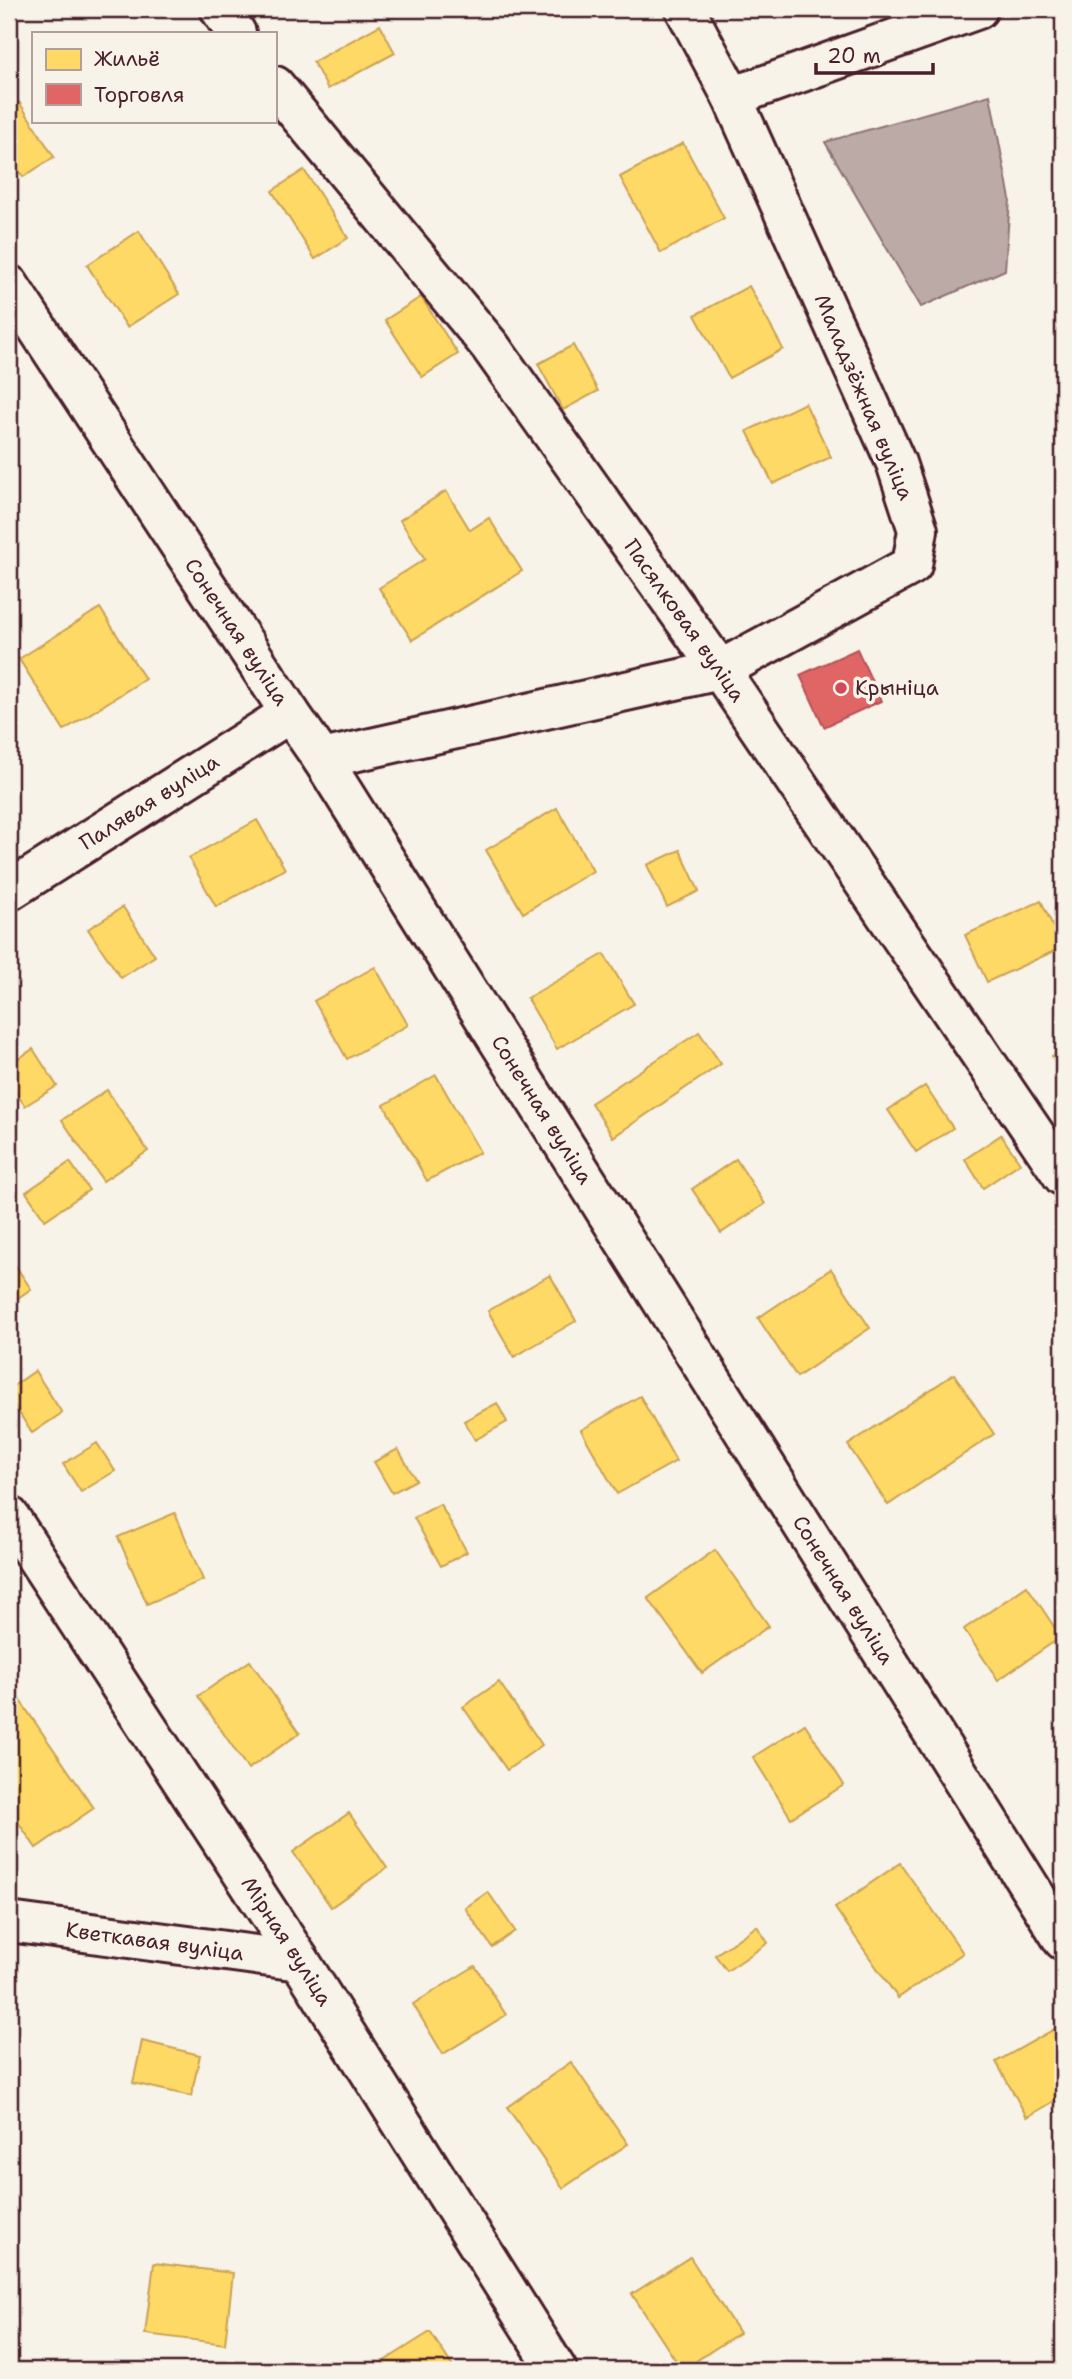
<svg xmlns="http://www.w3.org/2000/svg" width="1072" height="2379" font-family="'Shantell Sans',sans-serif">
<style>
.water{fill:#bcaaa7;stroke:#8e7275;stroke-width:2}
.homes{fill:#ffd966;stroke:#c9a154;stroke-width:2}
.shops{fill:#e06666;stroke:#b35154;stroke-width:2}
.lines{fill:none;stroke-linecap:round;stroke-linejoin:round}
.street-casing{stroke:#4a1f2b;stroke-width:44}
.street{stroke:#f7f3e8;stroke-width:38}
.poi-dot{fill:#d1495b;stroke:#f7f3e8;stroke-width:2.5}
.labels{text-anchor:middle;stroke-width:7;stroke-linejoin:round;paint-order:stroke}
.street-label{font-size:21px;fill:#4a1f2b;stroke:#f7f3e8}
.poi-label{font-size:21px;fill:#4a1f2b;stroke:#f7f3e8;text-anchor:start}
</style>
<rect width="100%" height="100%" fill="#f7f3e8"/>
<filter id="ink" filterUnits="userSpaceOnUse"><feTurbulence type="fractalNoise" baseFrequency=".0143" numOctaves="2"/><feDisplacementMap in="SourceGraphic" scale="14" xChannelSelector="R" yChannelSelector="G"/><feConvolveMatrix kernelMatrix="1 2 1 2 8 2 1 2 1" color-interpolation-filters="sRGB"/></filter>
<g filter="url(#ink)">
<polygon class="water" points="990,95 1010,199 1005,270 921,307 825,142"/>
<g class="homes">
<polygon points="569,9 592,9 574,18"/>
<polygon points="380,25 395,53 328,89 313,62"/>
<polygon points="19,102 54,157 23,177 9,154 9,108"/>
<polygon points="683,143 724,218 661,253 620,177"/>
<polygon points="304,170 348,238 315,259 272,191"/>
<polygon points="139,231 179,294 127,327 87,265"/>
<polygon points="749,286 783,349 729,378 695,315"/>
<polygon points="421,297 458,354 422,377 385,320"/>
<polygon points="573,345 598,391 563,410 538,364"/>
<polygon points="805,403 831,457 773,484 747,431"/>
<polygon points="446,491 470,530 489,518 522,571 412,640 379,588 425,559 400,520"/>
<polygon points="100,608 145,679 64,730 19,659"/>
<polygon points="557,808 593,871 523,913 486,850"/>
<polygon points="257,820 285,869 216,907 189,858"/>
<polygon points="680,850 699,891 667,907 647,865"/>
<polygon points="1041,901 1063,947 987,982 965,935"/>
<polygon points="123,907 155,956 121,978 88,929"/>
<polygon points="604,954 634,1004 557,1049 527,998"/>
<polygon points="375,967 408,1025 347,1059 314,1001"/>
<polygon points="699,1032 721,1064 613,1137 591,1103"/>
<polygon points="33,1049 57,1086 25,1106 9,1082 9,1065"/>
<polygon points="1063,1051 1063,1082 1052,1056"/>
<polygon points="436,1075 480,1152 427,1181 384,1105"/>
<polygon points="925,1086 953,1128 916,1152 888,1110"/>
<polygon points="107,1090 148,1151 103,1181 62,1120"/>
<polygon points="1001,1135 1020,1163 983,1188 965,1159"/>
<polygon points="736,1159 765,1204 721,1233 692,1189"/>
<polygon points="70,1162 89,1190 45,1220 26,1192"/>
<polygon points="9,1256 31,1289 9,1304"/>
<polygon points="831,1269 870,1328 797,1377 758,1318"/>
<polygon points="550,1275 576,1321 514,1357 488,1311"/>
<polygon points="35,1371 62,1413 32,1433 9,1397 9,1389"/>
<polygon points="954,1374 994,1434 888,1505 848,1445"/>
<polygon points="640,1396 676,1461 617,1494 581,1430"/>
<polygon points="497,1403 507,1422 475,1440 464,1421"/>
<polygon points="97,1443 115,1471 81,1492 63,1464"/>
<polygon points="398,1449 416,1480 392,1493 374,1462"/>
<polygon points="440,1504 467,1552 441,1566 414,1518"/>
<polygon points="175,1513 203,1580 147,1604 118,1537"/>
<polygon points="715,1550 769,1626 702,1673 648,1598"/>
<polygon points="1027,1586 1061,1637 998,1680 964,1629"/>
<polygon points="250,1661 300,1733 248,1769 198,1696"/>
<polygon points="499,1682 542,1745 507,1770 463,1707"/>
<polygon points="17,1696 94,1808 36,1848 9,1809 9,1702"/>
<polygon points="805,1724 844,1785 791,1818 753,1757"/>
<polygon points="349,1813 387,1868 331,1907 293,1852"/>
<polygon points="900,1863 963,1953 898,1998 835,1908"/>
<polygon points="488,1892 515,1931 492,1947 465,1908"/>
<polygon points="757,1926 768,1943 727,1971 715,1955"/>
<polygon points="475,1966 506,2015 443,2054 413,2004"/>
<polygon points="1060,2026 1063,2033 1063,2096 1027,2117 996,2062"/>
<polygon points="142,2041 200,2055 191,2096 133,2083"/>
<polygon points="571,2062 628,2144 563,2188 507,2107"/>
<polygon points="690,2257 739,2333 682,2370 632,2294"/>
<polygon points="154,2263 233,2273 225,2344 145,2334"/>
<polygon points="430,2332 455,2370 370,2370"/>
</g>
<polygon class="shops" points="857,649 881,701 824,727 800,675"/>
<g class="lines">
<defs>
<g id="street">
<polyline points="220,9 236,33"/>
<path id="s1" d="M 275,86 L 490,346 L 720,670 L 1063,1176"/>
<polyline points="732,97 978,9"/>
<path id="s2" d="M 9,285 L 290,713 L 322,759 L 1063,1940"/>
<polyline points="322,759 720,670 912,565 918,530 896,463 732,97 685,9"/>
<path id="s3" d="M 9,891 L 290,713"/>
<path id="s4" d="M 9,1516 L 300,1961 L 557,2370"/>
<path id="s5" d="M 9,1922 L 300,1961"/>
</g>
</defs>
<use href="#street" class="street-casing"/>
<use href="#street" class="street"/>
</g>
</g>
<circle class="poi-dot" cx="841" cy="688" r="7"/>
<g class="labels">
<g class="street-label">
<text transform="translate(864 397) rotate(67)" y="7">Маладзёжная вуліца</text>
<text dy="7" stroke="none"><textPath href="#s1" startOffset="674">Пасялковая вуліца</textPath></text>
<text dy="7" stroke="none"><textPath href="#s2" startOffset="415">Сонечная вуліца</textPath></text>
<text dy="7" stroke="none"><textPath href="#s3" startOffset="166">Палявая вуліца</textPath></text>
<text dy="7" stroke="none"><textPath href="#s2" startOffset="982">Сонечная вуліца</textPath></text>
<text dy="7" stroke="none"><textPath href="#s2" startOffset="1549">Сонечная вуліца</textPath></text>
<text dy="7" stroke="none"><textPath href="#s4" startOffset="508">Мірная вуліца</textPath></text>
<text dy="7" stroke="none"><textPath href="#s5" startOffset="147">Кветкавая вуліца</textPath></text>
</g>
<g class="poi-label">
<text x="855" y="695">Крыніца</text>
</g>
</g>
<rect width="1072" height="2379" fill="none" stroke="#f7f3e8" stroke-width="35"/>
<rect x="18" y="18" width="1037" height="2344" fill="none" stroke="#4a1f2b" stroke-width="2.5" filter="url(#ink)"/>
<rect x="32" y="32" width="245" height="91" fill="#f7f3e8" stroke="#b29e9c" stroke-width="2"/>
<rect x="46" y="49" width="35" height="21" fill="#ffd966" stroke="#b29e9c" stroke-width="2"/>
<text x="94" y="66" font-size="21" fill="#4a1f2b">Жильё</text>
<rect x="46" y="84" width="35" height="21" fill="#e06666" stroke="#b29e9c" stroke-width="2"/>
<text x="94" y="102" font-size="21" fill="#4a1f2b">Торговля</text>
<path d="M816 63v10h117v-10" fill="none" stroke="#4a1f2b" stroke-width="3.5"/>
<text x="827" y="63" font-size="21" fill="#4a1f2b" stroke="#f7f3e8" stroke-width="5" paint-order="stroke">20 m</text>
</svg>
